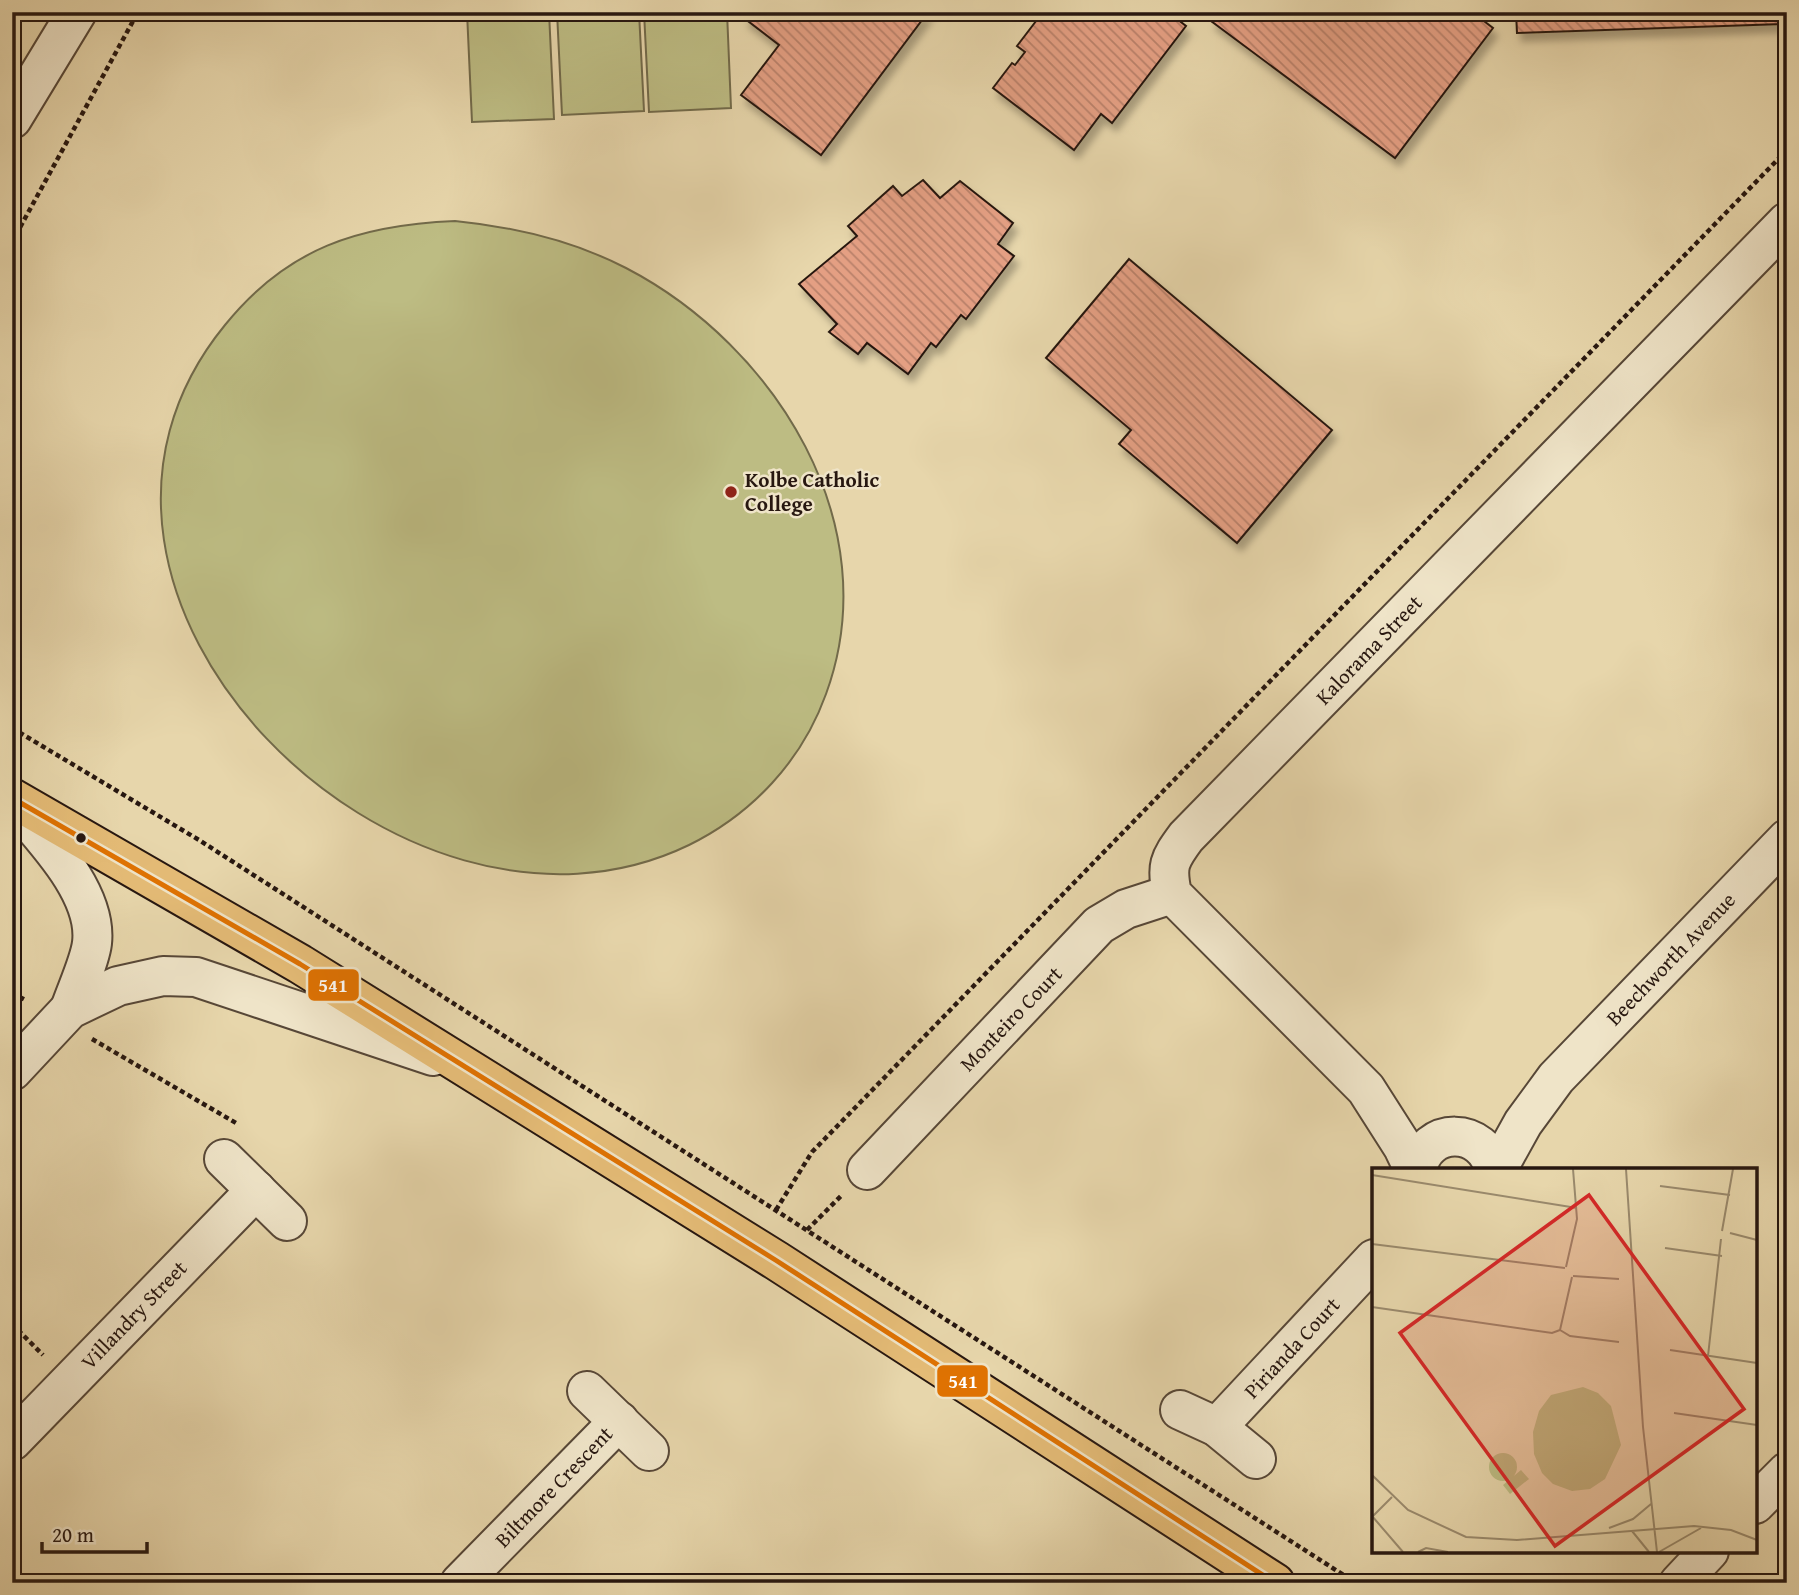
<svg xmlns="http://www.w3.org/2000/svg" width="1799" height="1595" font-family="'Gentium Book Plus',serif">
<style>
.green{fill:#bdbc83;stroke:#726a4a;stroke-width:2}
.building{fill:url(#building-back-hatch);stroke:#271710;stroke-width:2;filter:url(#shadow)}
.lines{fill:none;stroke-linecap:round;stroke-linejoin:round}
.minor-casing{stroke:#574737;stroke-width:42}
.major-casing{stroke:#271710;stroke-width:42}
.path{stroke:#271710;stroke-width:4.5;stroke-dasharray:5 3.5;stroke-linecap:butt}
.minor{stroke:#efe4c8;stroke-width:38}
.major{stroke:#e4bb76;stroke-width:38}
.bus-1-casing{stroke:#efe4c8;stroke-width:10}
.bus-1{stroke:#df7202;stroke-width:5}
.poi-dot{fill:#8f2418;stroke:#efe4c8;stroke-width:2.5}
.bus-dot{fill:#271710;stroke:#efe4c8;stroke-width:2.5}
.labels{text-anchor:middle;stroke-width:5;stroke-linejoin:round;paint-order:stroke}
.poi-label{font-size:21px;font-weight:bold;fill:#271710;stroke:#efe4c8;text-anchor:start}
.street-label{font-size:21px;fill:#271710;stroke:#efe4c8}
.inset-road{fill:none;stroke:#9a8a6d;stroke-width:2}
.view{fill:#d62828;fill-opacity:0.15;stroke:#d62828;stroke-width:3.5}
.inset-edge{fill:none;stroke:#271710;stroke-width:3.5}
.line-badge{stroke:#efe4c8;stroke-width:2.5}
.badge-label{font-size:19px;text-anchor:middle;font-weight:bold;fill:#fff}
</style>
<defs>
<pattern id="building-back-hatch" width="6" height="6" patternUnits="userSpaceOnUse" patternTransform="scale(1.75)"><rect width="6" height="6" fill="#e49f83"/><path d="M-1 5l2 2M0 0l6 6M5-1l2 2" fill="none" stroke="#b9816a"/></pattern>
<filter id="shadow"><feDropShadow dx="4.5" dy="8" stdDeviation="3.5" flood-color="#0004"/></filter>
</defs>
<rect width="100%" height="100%" fill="#e7d6ab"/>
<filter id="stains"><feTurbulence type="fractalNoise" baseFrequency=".00286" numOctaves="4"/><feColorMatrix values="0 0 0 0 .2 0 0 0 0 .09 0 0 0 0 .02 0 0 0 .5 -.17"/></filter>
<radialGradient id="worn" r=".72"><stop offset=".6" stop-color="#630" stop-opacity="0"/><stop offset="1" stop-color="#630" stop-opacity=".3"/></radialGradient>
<g class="green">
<polygon points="467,12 549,12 554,119 472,122"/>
<polygon points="557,12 639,12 644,111 562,115"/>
<polygon points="644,12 727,12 731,108 649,112"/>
<path d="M 455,221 C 515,227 572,240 626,268 C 776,346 888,525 826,694 C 802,761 752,814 689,845 C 402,984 4,595 225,325 C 287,248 359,225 455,221 Z"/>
</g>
<g class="building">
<polygon points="749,12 928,12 821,155 741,95 779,45 744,18"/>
<polygon points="1043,12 1058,12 1067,19 1072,12 1168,12 1186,26 1112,123 1101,114 1074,150 993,88 1012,63 1015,65 1025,52 1017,46"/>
<polygon points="1217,12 1472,12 1493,28 1395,158 1211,21"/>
<polygon points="1516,12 1781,12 1782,24 1517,33"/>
<polygon points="923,180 940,198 960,181 1013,223 998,244 1014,256 966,319 961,315 936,347 931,343 908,374 867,343 858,354 829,332 837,324 799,284 857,236 848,226 893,186 902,196"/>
<polygon points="1129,259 1332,430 1237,543 1119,444 1131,430 1046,358"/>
</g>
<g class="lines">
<defs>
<g id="minor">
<polyline points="12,119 77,12"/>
<path d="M 12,801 C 42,837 98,892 92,943 C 90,961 76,991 70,1009"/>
<polyline points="12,1071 70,1009 118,986 163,976 196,977 433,1056"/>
<polyline points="224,1159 287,1221"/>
<polyline points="867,1170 1099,925 1126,909 1172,894"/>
<path d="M 1414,1170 L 1403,1147 L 1366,1089 L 1172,894 C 1166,866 1169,860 1186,837 L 1787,222"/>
<path d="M 1417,1170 C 1425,1125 1485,1126 1494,1170"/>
<polyline points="1497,1170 1523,1123 1556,1078 1787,839"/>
<polyline points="587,1391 649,1451"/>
<polyline points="1180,1410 1217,1427 1256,1459"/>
<polyline points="1217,1427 1374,1259"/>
<polyline points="12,1441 256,1190"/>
<polyline points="1755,1504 1787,1472"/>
<polyline points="460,1583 619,1421"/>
<polyline points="1679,1583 1709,1551"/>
</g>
<polyline id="major" points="12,798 300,964 777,1261 1275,1583"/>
</defs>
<use href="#minor" class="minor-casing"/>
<use href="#major" class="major-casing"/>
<g class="path">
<polyline points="12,242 138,12"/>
<polyline points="12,728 199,840 1356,1583"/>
<polyline points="12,993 27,1001"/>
<polyline points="92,1039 236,1123"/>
<polyline points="776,1210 812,1152 1787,150"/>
<polyline points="807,1230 843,1194"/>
<polyline points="12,1324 43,1355"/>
</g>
<use href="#minor" class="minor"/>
<use href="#major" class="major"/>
<defs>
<polyline id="bus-1" points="12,798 300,964 777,1261 1275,1583"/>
</defs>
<use href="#bus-1" class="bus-1-casing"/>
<use href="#bus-1" class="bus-1"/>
</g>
<circle class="poi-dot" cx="731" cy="492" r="7"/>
<circle class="bus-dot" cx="81" cy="838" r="6"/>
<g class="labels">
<g class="poi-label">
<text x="745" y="487">Kolbe Catholic<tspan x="745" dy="24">College</tspan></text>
</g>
<g class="street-label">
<text transform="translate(1369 650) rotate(-46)" y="7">Kalorama Street</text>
<text transform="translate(1671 959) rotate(-46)" y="7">Beechworth Avenue</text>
<text transform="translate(1011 1019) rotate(-46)" y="7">Monteiro Court</text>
<text transform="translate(134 1315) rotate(-46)" y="7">Villandry Street</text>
<text transform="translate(1292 1348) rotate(-47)" y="7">Pirianda Court</text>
<text transform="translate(554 1487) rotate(-46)" y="7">Biltmore Crescent</text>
</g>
</g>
<g transform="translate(1372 1168)">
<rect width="385" height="385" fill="#e7d6ab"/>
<path d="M 211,219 L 226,225 L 239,238 L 249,277 L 233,311 L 218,321 L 200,323 L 181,316 L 170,305 L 162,286 L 161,264 L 167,243 L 179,227 ZM117 299a14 14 0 1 1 28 0a14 14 0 1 1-28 0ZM 149,302 L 157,311 L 138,326 L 131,317 Z" fill="#bdbc83"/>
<path class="inset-road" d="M 254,1 L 271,259 L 285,384M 0,7 L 205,40M 288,18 L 358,27M 350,63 L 361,1M 358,65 L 385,72M 0,76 L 193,100M 293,80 L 350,88M 194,99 L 205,51 L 201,1M 201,108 L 247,111M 0,139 L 180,165 L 188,162M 188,162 L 198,168 L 247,174M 188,162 L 200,109M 298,182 L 385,195M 336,188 L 349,71M 302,245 L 385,257M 0,307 L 36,342 L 94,369 L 145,372 L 322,358 L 359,362 L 385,372M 0,348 L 31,384M 0,349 L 20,329M 237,360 L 261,351 L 279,336M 260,363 L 277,384M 46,384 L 54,380 L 76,384M 287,384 L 329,360"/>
<path class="view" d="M 217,27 L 372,241 L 183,378 L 28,165 Z"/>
<rect width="385" height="385" class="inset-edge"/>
</g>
<g class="line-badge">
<rect x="307" y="968" width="53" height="34" rx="7" fill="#df7202"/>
<rect x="936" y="1364" width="53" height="34" rx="7" fill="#df7202"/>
</g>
<g class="badge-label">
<text x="333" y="992">541</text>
<text x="963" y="1388">541</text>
</g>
<rect width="1799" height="1595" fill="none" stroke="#e7d6ab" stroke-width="42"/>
<rect x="14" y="14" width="1771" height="1567" fill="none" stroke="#271710" stroke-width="3.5"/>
<rect x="21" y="21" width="1757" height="1553" fill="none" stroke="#271710" stroke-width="2"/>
<path d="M42 1542v10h105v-10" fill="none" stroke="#271710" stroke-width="3.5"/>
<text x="52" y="1542" font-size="21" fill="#271710" stroke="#efe4c8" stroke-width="5" paint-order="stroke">20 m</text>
<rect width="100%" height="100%" filter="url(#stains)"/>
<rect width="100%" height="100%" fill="url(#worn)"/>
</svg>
